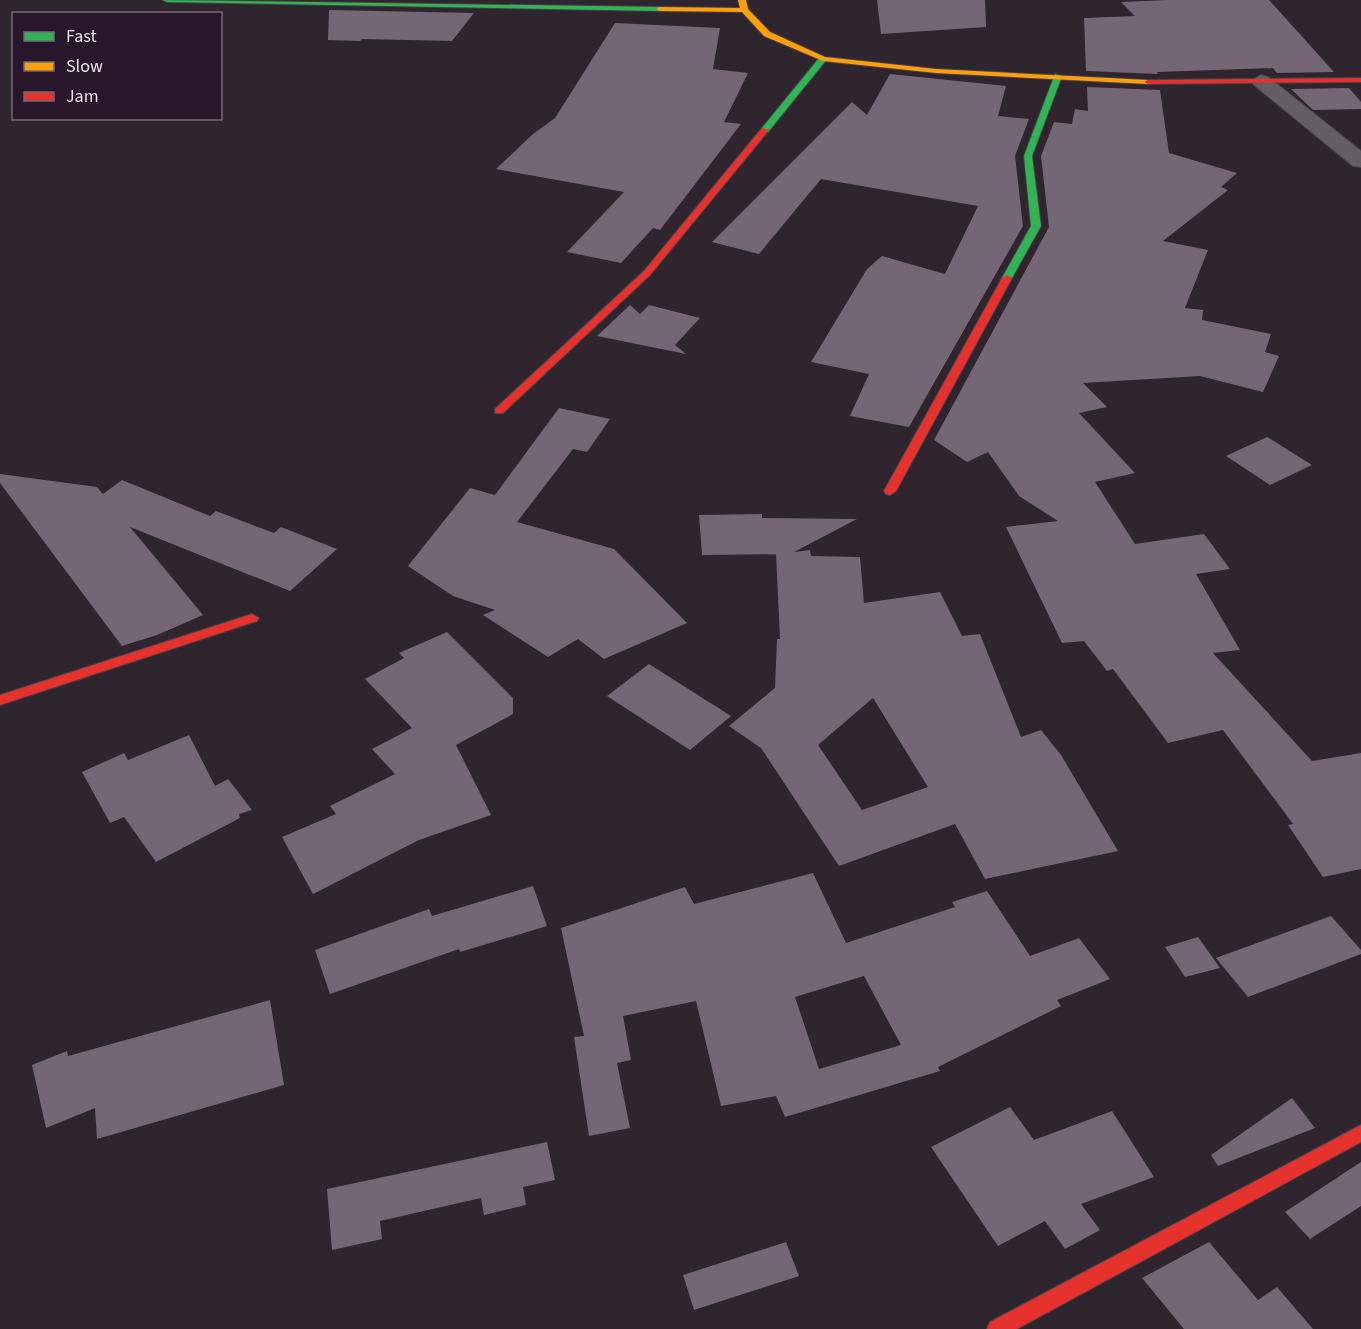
<svg xmlns="http://www.w3.org/2000/svg" width="1361" height="1329" font-family="'Source Sans 3',sans-serif">
<style>
.building{fill:#746675;fill-rule:evenodd}
.lines{fill:none;stroke-linecap:round;stroke-linejoin:round}
.street-casing{stroke:#49414a;stroke-width:2}
.fast-casing{stroke:#49414a;stroke-width:2}
.slow-casing{stroke:#49414a;stroke-width:2}
.jam-casing{stroke:#49414a;stroke-width:2}
.street{fill:#665e67;fill-rule:evenodd}
.fast{fill:#30b455;fill-rule:evenodd}
.slow{fill:#ff9f0a;fill-rule:evenodd}
.jam{fill:#e5322d;fill-rule:evenodd}
</style>
<rect width="100%" height="100%" fill="#2e252f"/>
<g class="building">
<polygon points="877,0 985,0 986,27 881,34"/>
<polygon points="1168,0 1269,0 1334,72 1277,73 1273,68 1157,72 1158,74 1086,71 1084,18 1135,16 1121,2"/>
<polygon points="329,10 474,13 452,41 362,39 360,41 328,40"/>
<polygon points="615,23 720,28 713,69 748,73 724,122 741,124 660,230 653,228 621,263 567,252 624,192 496,169 533,134 555,118"/>
<polygon points="890,74 1006,86 998,116 1029,119 1015,156 1023,226 909,427 850,416 869,374 811,362 867,269 882,256 945,274 978,206 821,179 759,254 712,242 852,102 867,115"/>
<polygon points="1087,87 1160,90 1169,153 1237,173 1221,187 1228,190 1163,241 1208,250 1185,308 1203,310 1202,320 1271,334 1265,352 1279,356 1263,392 1200,376 1083,383 1107,407 1079,413 1135,473 1095,482 1135,544 1204,534 1230,569 1196,574 1240,650 1213,653 1312,761 1361,753 1361,869 1323,877 1288,825 1293,824 1223,730 1168,743 1113,669 1107,671 1084,641 1062,643 1006,527 1058,521 1019,496 988,452 967,462 934,440 1049,227 1041,156 1054,122 1072,124 1075,109 1088,111"/>
<polygon points="1349,88 1361,102 1361,109 1313,110 1291,89"/>
<polygon points="630,305 640,314 649,305 700,318 675,345 686,354 597,336"/>
<polygon points="559,408 610,419 587,452 573,449 517,522 614,549 687,623 604,659 578,639 548,657 483,615 495,610 453,596 408,566 470,488 495,495"/>
<polygon points="1267,437 1312,465 1270,485 1226,456"/>
<polygon points="0,474 97,487 103,494 122,480 210,516 216,511 274,533 281,527 337,549 290,591 130,527 203,615 157,635 122,646 0,483"/>
<path d="M 762,514 L 762,518 L 857,519 L 794,552 L 810,550 L 811,556 L 860,557 L 864,603 L 940,592 L 962,636 L 980,634 L 1021,737 L 1041,730 L 1061,755 L 1118,851 L 985,879 L 955,824 L 839,866 L 761,748 L 729,726 L 775,688 L 777,639 L 780,639 L 776,554 L 781,554 L 702,555 L 699,515 ZM 873,698 L 928,787 L 862,810 L 818,745 Z"/>
<polygon points="447,632 513,698 513,714 456,745 491,815 419,840 313,894 282,837 336,814 330,806 395,774 372,749 412,728 365,679 404,658 399,653"/>
<polygon points="649,664 731,716 690,750 607,696"/>
<polygon points="189,735 215,786 228,779 252,810 239,814 240,818 156,862 124,817 110,823 82,772 124,753 128,760"/>
<path d="M 813,873 L 846,943 L 955,907 L 952,902 L 987,891 L 1030,956 L 1079,938 L 1110,979 L 1057,1000 L 1061,1006 L 938,1067 L 940,1071 L 785,1117 L 776,1096 L 721,1106 L 696,1001 L 623,1016 L 631,1060 L 617,1063 L 630,1128 L 589,1136 L 574,1037 L 584,1036 L 561,928 L 685,887 L 694,904 ZM 864,976 L 901,1045 L 819,1069 L 795,997 Z"/>
<polygon points="533,886 547,926 460,952 459,949 330,994 315,950 429,909 432,916"/>
<polygon points="1331,916 1361,950 1361,954 1248,997 1216,958"/>
<polygon points="1198,937 1220,968 1185,977 1165,947"/>
<polygon points="270,1000 284,1085 97,1139 95,1108 46,1128 32,1065 67,1051 68,1056"/>
<polygon points="1292,1098 1315,1128 1218,1166 1211,1155"/>
<polygon points="1010,1107 1034,1140 1112,1111 1154,1177 1081,1204 1100,1230 1065,1249 1045,1221 998,1246 931,1147"/>
<polygon points="547,1142 555,1180 523,1187 526,1205 484,1215 481,1198 380,1221 382,1239 332,1250 327,1189"/>
<polygon points="1361,1162 1361,1206 1310,1239 1285,1212"/>
<polygon points="786,1242 799,1276 694,1310 683,1275"/>
<polygon points="1209,1242 1258,1300 1277,1287 1313,1329 1184,1329 1142,1278"/>
</g>
<g class="lines">
<defs>
<polygon id="street" points="1261,75 1268,77 1361,151 1361,167 1353,166 1254,85 1251,81"/>
<g id="fast">
<polygon points="163,0 660,7 664,9 660,11 167,2"/>
<polygon points="820,57 827,59 768,132 762,132 762,128"/>
<polygon points="1055,74 1062,76 1032,156 1041,226 1012,278 1007,281 1002,278 1031,226 1024,156"/>
</g>
<polygon id="slow" points="738,0 746,0 748,9 770,32 825,57 936,69 1148,80 1152,82 1148,84 936,73 823,61 764,36 742,12 660,11 656,9 660,7 740,8"/>
<g id="jam">
<polygon points="1361,78 1361,82 1148,84 1144,82 1148,80"/>
<polygon points="762,128 769,130 650,275 503,413 495,413 495,409 644,271"/>
<polygon points="1007,275 1012,278 896,491 890,495 886,494 884,491 1002,278"/>
<polygon points="252,614 259,618 257,621 0,705 0,695"/>
<polygon points="1361,1125 1361,1142 1017,1329 987,1329 990,1322"/>
</g>
</defs>
<use href="#street" class="street-casing"/>
<use href="#fast" class="fast-casing"/>
<use href="#slow" class="slow-casing"/>
<use href="#jam" class="jam-casing"/>
<use href="#street" class="street"/>
<use href="#fast" class="fast"/>
<use href="#slow" class="slow"/>
<use href="#jam" class="jam"/>
</g>
<rect x="12" y="12" width="210" height="108" fill="#28172a" stroke="#766778" stroke-width="1.5"/>
<rect x="24" y="32" width="30" height="9" fill="#30b455" stroke="#766778" stroke-width="1.5"/>
<text x="66" y="42" font-size="18" fill="#ece0ed">Fast</text>
<rect x="24" y="62" width="30" height="9" fill="#ff9f0a" stroke="#766778" stroke-width="1.5"/>
<text x="66" y="72" font-size="18" fill="#ece0ed">Slow</text>
<rect x="24" y="92" width="30" height="9" fill="#e5322d" stroke="#766778" stroke-width="1.5"/>
<text x="66" y="102" font-size="18" fill="#ece0ed">Jam</text>
</svg>
